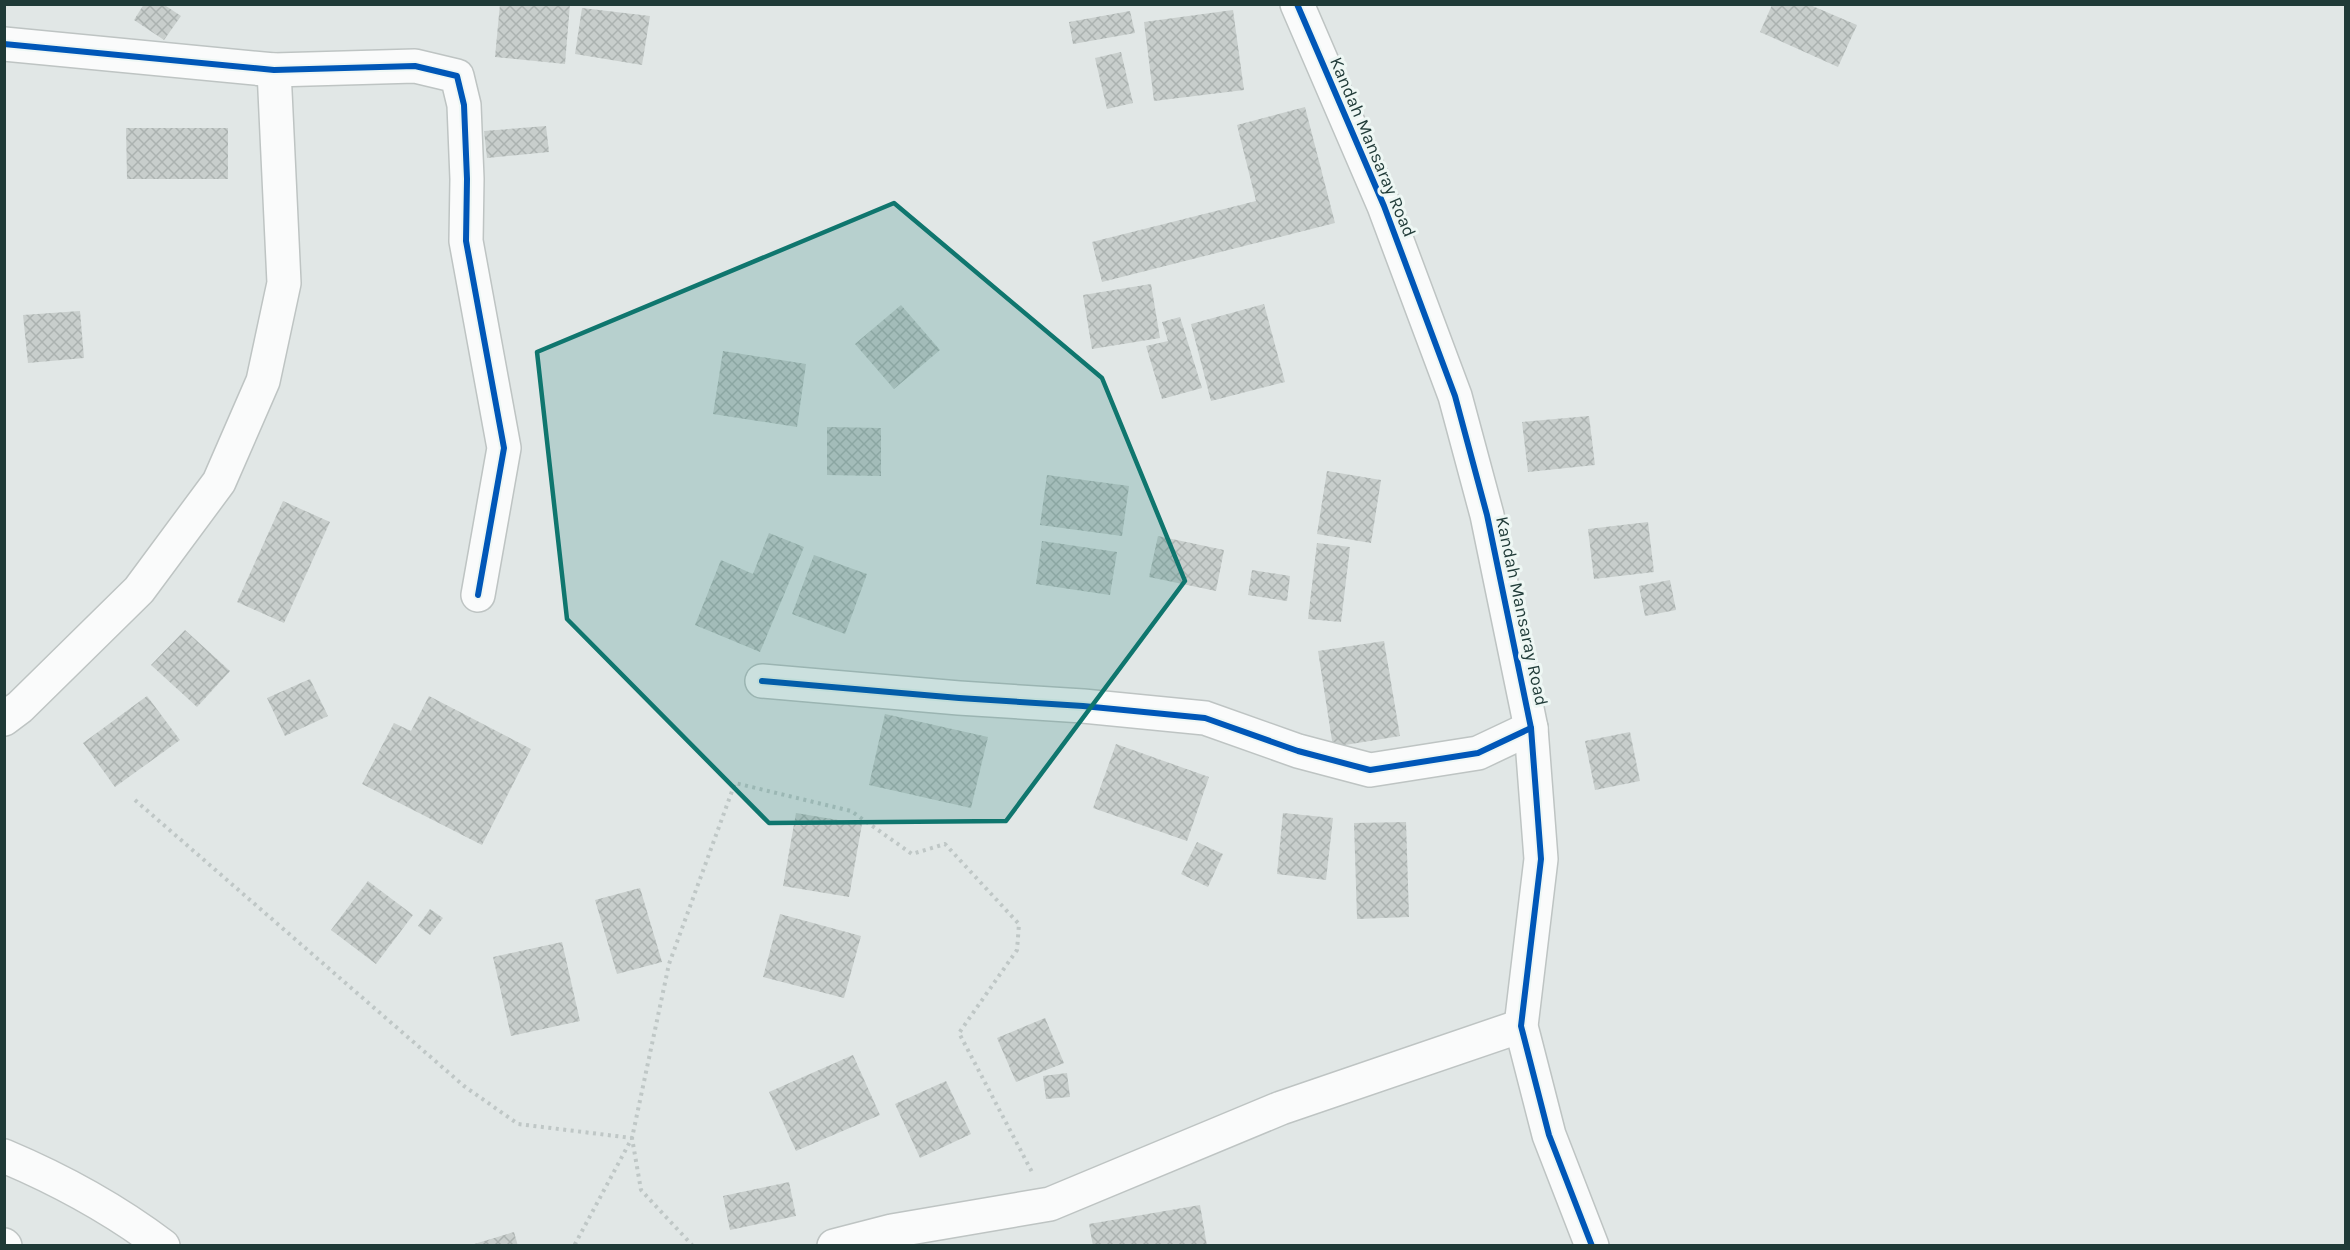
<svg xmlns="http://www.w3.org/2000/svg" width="2350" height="1250" font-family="Karla,sans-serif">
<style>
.building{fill:url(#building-cross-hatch)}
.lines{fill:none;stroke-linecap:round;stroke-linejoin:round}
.minor-casing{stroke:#bec4c3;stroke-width:36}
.path{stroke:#bfc7c6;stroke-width:4;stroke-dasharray:3 4.5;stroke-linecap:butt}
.minor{stroke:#fafbfb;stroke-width:33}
.cycleway-casing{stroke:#eef7f4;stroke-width:10}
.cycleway{stroke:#0057b8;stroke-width:6}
.marked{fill:#0f766e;fill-opacity:0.2;stroke:#0f766e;stroke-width:4.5;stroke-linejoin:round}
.labels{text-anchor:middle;stroke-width:6;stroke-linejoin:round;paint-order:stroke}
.street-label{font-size:18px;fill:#1f3a37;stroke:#eef7f4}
</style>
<defs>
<pattern id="building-cross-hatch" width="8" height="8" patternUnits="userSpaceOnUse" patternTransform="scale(1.5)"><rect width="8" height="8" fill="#c8cecc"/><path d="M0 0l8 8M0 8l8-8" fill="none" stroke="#abb2b0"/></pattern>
</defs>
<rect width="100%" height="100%" fill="#e1e7e6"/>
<g class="building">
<polygon points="144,4 163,4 181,16 164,40 134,20"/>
<polygon points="500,4 570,4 565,64 495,57"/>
<polygon points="1772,5 1810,5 1857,25 1838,67 1760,32"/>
<polygon points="582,8 650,16 642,65 575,54"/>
<polygon points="1233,10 1244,90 1154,101 1144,22"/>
<polygon points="1130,11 1135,33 1073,44 1069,22"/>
<polygon points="1121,52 1133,103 1107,109 1095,58"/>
<polygon points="1305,107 1335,223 1102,282 1092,242 1256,201 1237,125"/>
<polygon points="546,126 549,152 487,158 484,131"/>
<polygon points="126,128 228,128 228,179 127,179"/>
<polygon points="1151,284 1160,338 1092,349 1083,295"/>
<polygon points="1264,304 1285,382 1211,401 1191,324"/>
<polygon points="901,305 940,350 894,389 855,344"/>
<polygon points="80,311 84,358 28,363 23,315"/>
<polygon points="1180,317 1202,388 1162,399 1146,346 1168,341 1162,322"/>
<polygon points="723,351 806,364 797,427 713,414"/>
<polygon points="1589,416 1595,465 1528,472 1522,422"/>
<polygon points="827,427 881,428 881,476 827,475"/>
<polygon points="1327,471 1381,480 1371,543 1317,534"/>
<polygon points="1047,475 1129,486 1122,536 1040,525"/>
<polygon points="283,501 330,522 284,623 237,602"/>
<polygon points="1648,522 1654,572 1594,579 1588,529"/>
<polygon points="769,533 804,547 760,652 695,625 721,560 753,574"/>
<polygon points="1158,536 1224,550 1216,591 1149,577"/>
<polygon points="1042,541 1117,552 1110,595 1036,584"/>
<polygon points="1317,543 1350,547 1341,622 1308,619"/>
<polygon points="814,555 867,574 845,634 792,614"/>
<polygon points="1252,570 1290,576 1287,601 1248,595"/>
<polygon points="1670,580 1676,610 1645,616 1639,586"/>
<polygon points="185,630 230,671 197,707 151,665"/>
<polygon points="1384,641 1400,736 1333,747 1318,651"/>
<polygon points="310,679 328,716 285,736 267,698"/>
<polygon points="147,696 180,740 115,787 83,743"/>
<polygon points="429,696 531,749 482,845 362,784 394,723 411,731"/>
<polygon points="885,714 988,737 971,808 869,785"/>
<polygon points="1630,732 1640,781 1595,790 1585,741"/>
<polygon points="1116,744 1209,777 1187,841 1093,808"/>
<polygon points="796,813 862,824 849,897 783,886"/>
<polygon points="1283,813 1333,818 1326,880 1277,874"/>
<polygon points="1406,822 1409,917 1357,919 1354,823"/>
<polygon points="1197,842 1223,854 1208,887 1181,874"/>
<polygon points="368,881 413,915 376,964 331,930"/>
<polygon points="640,888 662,962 617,974 595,900"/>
<polygon points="430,909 443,918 430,935 418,926"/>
<polygon points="780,914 861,936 844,998 763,977"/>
<polygon points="562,942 580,1021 511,1036 493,957"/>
<polygon points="1045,1018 1064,1063 1016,1082 997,1038"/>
<polygon points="853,1055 880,1115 796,1151 769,1092"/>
<polygon points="1067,1073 1070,1097 1046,1099 1043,1076"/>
<polygon points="946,1081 971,1134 920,1158 895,1104"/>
<polygon points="789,1182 796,1216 730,1230 723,1196"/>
<polygon points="1200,1205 1207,1246 1093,1246 1089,1224"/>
<polygon points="514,1232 518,1246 471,1246 471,1245"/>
</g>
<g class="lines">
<defs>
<g id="minor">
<polyline points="1297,4 1384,206 1455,396 1487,515 1531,728 1541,859 1521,1026 1549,1135 1592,1246"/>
<polyline points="4,44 274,70 415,66 457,76 464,105 467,179 466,241 504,448 478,595"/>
<polyline points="762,681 959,698 1083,706 1205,718 1298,751 1370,770 1478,753 1531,728"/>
<polyline points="4,719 20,707 139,590 219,482 263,381 284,283 274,70"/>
<path d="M 4,1156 C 61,1180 114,1209 163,1246"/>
<polyline points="4,1245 5,1246"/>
<polyline points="834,1246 892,1231 1050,1204 1281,1108 1521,1026"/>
</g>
</defs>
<use href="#minor" class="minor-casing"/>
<g class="path">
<polyline points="135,800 464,1086 518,1124 632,1138 574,1246"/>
<polyline points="693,1246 641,1190 632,1138 669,964 735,783 851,811 912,854 945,844 1019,924 1017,950 959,1033 1032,1172"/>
</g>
<use href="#minor" class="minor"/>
<defs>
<g id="cycleway">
<polyline points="1297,4 1384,206 1455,396 1487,515 1531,728 1541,859 1521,1026 1549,1135 1592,1246"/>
<polyline points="4,44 274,70 415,66 457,76 464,105 467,179 466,241 504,448 478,595"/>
<polyline points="762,681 959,698 1083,706 1205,718 1298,751 1370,770 1478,753 1531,728"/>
</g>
</defs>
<use href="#cycleway" class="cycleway-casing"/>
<use href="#cycleway" class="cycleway"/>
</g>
<path class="marked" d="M 894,203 L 1102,378 L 1185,581 L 1006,821 L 769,823 L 567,619 L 537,352 Z"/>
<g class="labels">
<g class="street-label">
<text transform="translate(1373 147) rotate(67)" y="6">Kandah Mansaray Road</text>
<text transform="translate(1522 611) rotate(78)" y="6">Kandah Mansaray Road</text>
</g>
</g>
<rect width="2350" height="1250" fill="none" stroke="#1f3a37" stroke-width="12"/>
</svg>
